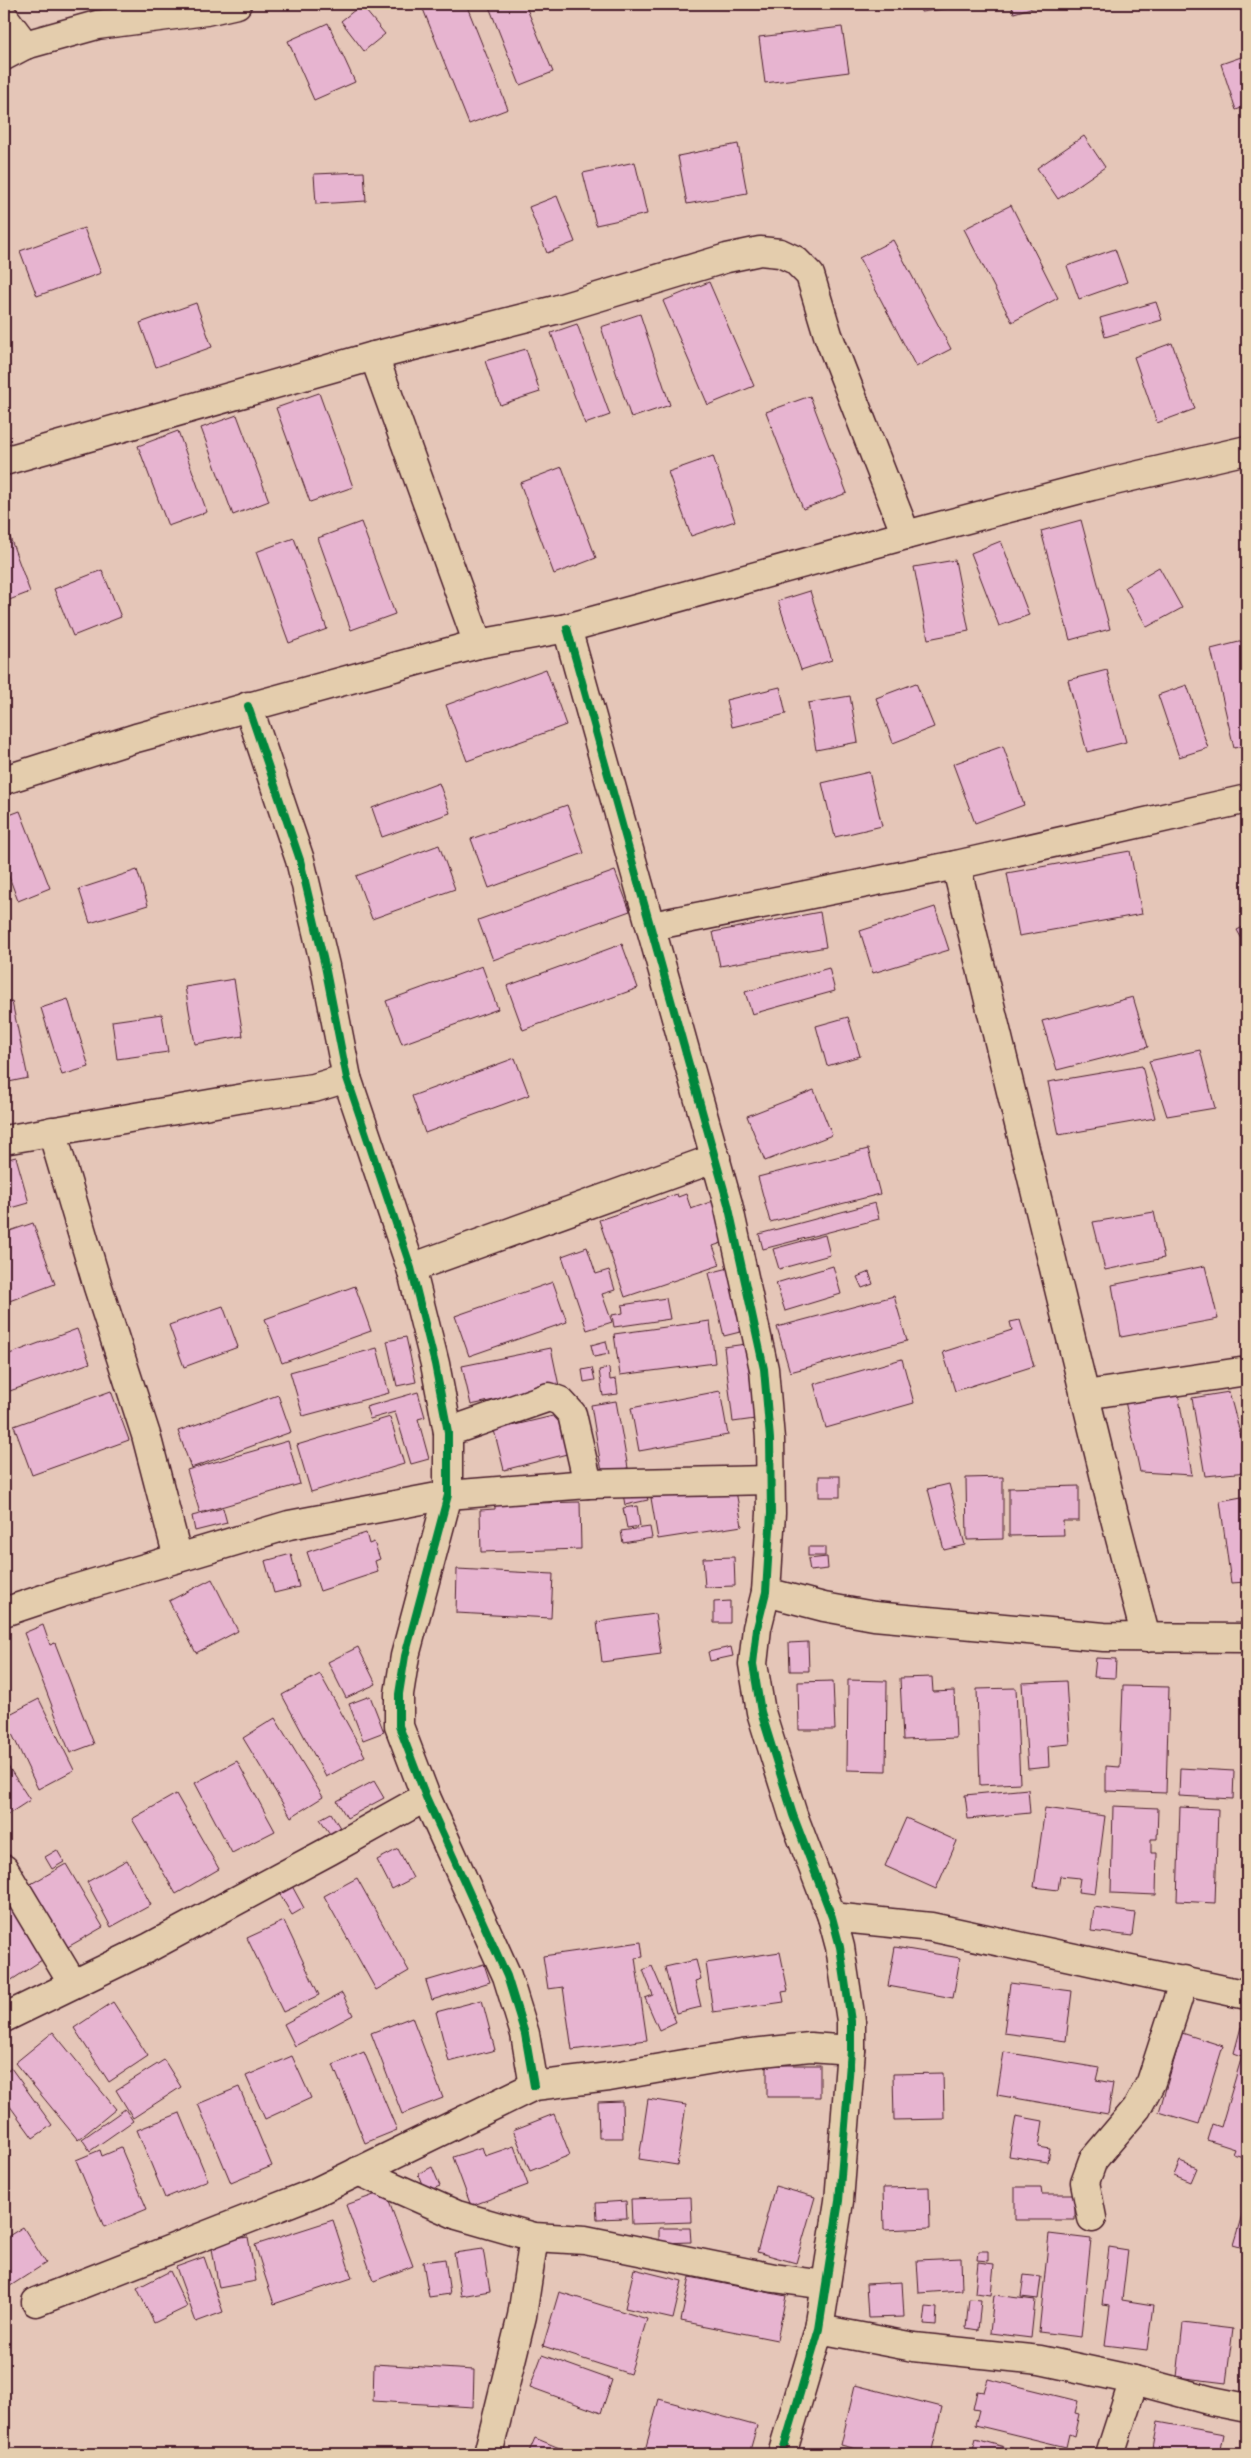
<svg xmlns="http://www.w3.org/2000/svg" width="1251" height="2458" font-family="'Shantell Sans',sans-serif">
<style>
.building{fill:#e7b4d0;stroke:#4a1f2b}
.lines{fill:none;stroke-linecap:round;stroke-linejoin:round}
.minor-casing{stroke:#4a1f2b;stroke-width:31}
.minor{stroke:#e4cdad;stroke-width:28}
.cycleway-casing{stroke:#e4cdad;stroke-width:11}
.cycleway{stroke:#00873e;stroke-width:8}
</style>
<rect width="100%" height="100%" fill="#e5c6b8"/>
<filter id="ink" filterUnits="userSpaceOnUse"><feTurbulence type="fractalNoise" baseFrequency=".02" numOctaves="2"/><feDisplacementMap in="SourceGraphic" scale="10" xChannelSelector="R" yChannelSelector="G"/><feConvolveMatrix kernelMatrix="1 2 1 2 8 2 1 2 1" color-interpolation-filters="sRGB"/></filter>
<g filter="url(#ink)">
<g class="building">
<polygon points="421,4 466,4 508,109 469,124"/>
<polygon points="488,4 525,4 553,72 520,85"/>
<polygon points="920,4 981,4 921,12"/>
<polygon points="1011,4 1044,4 1014,13"/>
<polygon points="361,5 385,34 364,51 341,21"/>
<polygon points="328,23 355,82 314,100 288,41"/>
<polygon points="842,27 849,72 765,83 759,37"/>
<polygon points="1247,55 1247,106 1236,110 1221,64"/>
<polygon points="1084,136 1105,167 1058,199 1037,168"/>
<polygon points="738,144 747,193 687,204 678,156"/>
<polygon points="635,162 647,214 596,225 583,173"/>
<polygon points="364,172 366,201 316,204 314,174"/>
<polygon points="557,196 575,242 547,253 529,207"/>
<polygon points="1011,205 1058,298 1012,322 964,229"/>
<polygon points="84,228 101,273 37,296 20,251"/>
<polygon points="893,240 951,349 916,367 859,258"/>
<polygon points="1115,249 1127,282 1079,299 1067,266"/>
<polygon points="709,282 754,386 708,405 663,301"/>
<polygon points="1156,302 1162,320 1105,337 1100,318"/>
<polygon points="196,303 212,347 156,367 140,323"/>
<polygon points="640,314 670,405 631,418 601,327"/>
<polygon points="577,324 610,415 585,424 551,333"/>
<polygon points="1172,343 1195,409 1157,423 1134,357"/>
<polygon points="526,349 540,392 500,405 485,361"/>
<polygon points="319,393 353,487 310,502 276,408"/>
<polygon points="810,396 847,493 803,509 766,412"/>
<polygon points="237,415 269,501 233,515 201,428"/>
<polygon points="178,431 207,512 168,526 138,446"/>
<polygon points="713,456 735,521 691,536 668,472"/>
<polygon points="562,467 596,558 554,574 520,483"/>
<polygon points="1081,520 1110,629 1070,640 1041,531"/>
<polygon points="4,521 30,592 4,602"/>
<polygon points="361,522 395,614 351,630 318,538"/>
<polygon points="294,538 327,629 289,643 256,552"/>
<polygon points="1001,541 1029,615 999,626 971,553"/>
<polygon points="955,560 969,631 928,639 914,567"/>
<polygon points="1159,567 1182,608 1147,627 1125,587"/>
<polygon points="102,570 121,617 73,636 54,589"/>
<polygon points="810,591 832,660 801,670 778,601"/>
<polygon points="1247,640 1247,745 1234,748 1211,649"/>
<polygon points="546,669 566,725 467,761 446,705"/>
<polygon points="1107,670 1126,742 1087,752 1068,680"/>
<polygon points="916,683 934,727 893,743 876,698"/>
<polygon points="1187,685 1208,748 1179,757 1158,695"/>
<polygon points="780,687 786,714 732,727 726,700"/>
<polygon points="850,696 858,742 816,750 808,703"/>
<polygon points="1003,746 1024,805 975,823 953,764"/>
<polygon points="869,772 882,826 835,837 822,783"/>
<polygon points="439,783 450,813 382,837 372,808"/>
<polygon points="567,805 584,853 489,888 471,839"/>
<polygon points="20,811 50,888 18,901 4,863 4,817"/>
<polygon points="439,845 455,889 372,919 356,876"/>
<polygon points="1130,851 1142,914 1019,936 1007,873"/>
<polygon points="137,870 148,905 90,923 79,889"/>
<polygon points="615,871 630,911 493,960 478,920"/>
<polygon points="935,907 949,950 873,973 860,931"/>
<polygon points="820,912 826,947 720,966 713,932"/>
<polygon points="1247,925 1247,948 1237,930"/>
<polygon points="622,944 638,988 523,1030 507,986"/>
<polygon points="482,966 498,1009 402,1044 386,1001"/>
<polygon points="829,968 835,991 752,1014 745,992"/>
<polygon points="234,979 243,1036 195,1044 185,987"/>
<polygon points="1133,997 1148,1047 1057,1070 1042,1021"/>
<polygon points="68,999 89,1067 62,1075 41,1008"/>
<polygon points="12,1002 28,1078 4,1083 4,1004"/>
<polygon points="162,1014 168,1052 117,1059 112,1021"/>
<polygon points="848,1017 860,1056 827,1066 816,1026"/>
<polygon points="1200,1050 1215,1108 1167,1116 1149,1061"/>
<polygon points="515,1058 529,1095 425,1133 412,1096"/>
<polygon points="1142,1066 1155,1118 1059,1135 1048,1082"/>
<polygon points="814,1090 832,1135 765,1161 747,1116"/>
<polygon points="868,1149 880,1194 770,1222 758,1177"/>
<polygon points="16,1157 29,1203 8,1209 4,1194 4,1160"/>
<polygon points="677,1194 678,1197 686,1194 691,1209 713,1201 727,1241 713,1246 720,1265 625,1297 599,1220"/>
<polygon points="875,1203 879,1219 763,1249 759,1234"/>
<polygon points="1154,1212 1164,1258 1105,1270 1093,1222"/>
<polygon points="33,1223 55,1284 4,1303 4,1233"/>
<polygon points="825,1235 830,1255 779,1269 773,1249"/>
<polygon points="587,1247 596,1274 609,1270 615,1290 602,1294 612,1322 587,1330 562,1256"/>
<polygon points="833,1266 841,1294 785,1311 776,1283"/>
<polygon points="1205,1266 1218,1319 1121,1337 1112,1285"/>
<polygon points="729,1268 744,1331 724,1336 709,1273"/>
<polygon points="869,1272 873,1284 862,1288 857,1277"/>
<polygon points="553,1282 567,1322 469,1356 455,1316"/>
<polygon points="355,1286 371,1331 282,1363 265,1319"/>
<polygon points="894,1296 907,1341 790,1372 777,1327"/>
<polygon points="666,1298 670,1319 614,1327 612,1315 623,1313 622,1305"/>
<polygon points="223,1306 238,1347 184,1367 169,1325"/>
<polygon points="1020,1320 1034,1366 955,1391 943,1352 1012,1330 1010,1322"/>
<polygon points="710,1321 715,1363 620,1375 614,1334"/>
<polygon points="77,1329 90,1363 4,1393 4,1356"/>
<polygon points="406,1337 416,1382 397,1386 387,1341"/>
<polygon points="606,1341 609,1354 594,1357 591,1345"/>
<polygon points="746,1344 755,1419 733,1422 724,1347"/>
<polygon points="377,1348 389,1393 303,1416 290,1372"/>
<polygon points="551,1348 559,1386 471,1405 462,1366"/>
<polygon points="902,1359 914,1403 826,1428 814,1384"/>
<polygon points="592,1368 595,1380 584,1382 582,1370"/>
<polygon points="609,1368 610,1380 616,1379 618,1394 603,1396 599,1370"/>
<polygon points="1247,1387 1247,1413 1241,1388"/>
<polygon points="111,1391 129,1440 32,1475 14,1426"/>
<polygon points="720,1391 728,1435 639,1451 631,1408"/>
<polygon points="418,1392 425,1417 418,1419 429,1459 411,1464 395,1412 370,1419 366,1407"/>
<polygon points="1178,1392 1192,1475 1140,1472 1125,1401"/>
<polygon points="1229,1392 1247,1459 1247,1472 1205,1476 1192,1398"/>
<polygon points="278,1395 291,1432 191,1468 178,1431"/>
<polygon points="616,1401 628,1468 602,1472 591,1405"/>
<polygon points="557,1415 567,1454 504,1470 494,1430"/>
<polygon points="390,1417 404,1464 311,1492 297,1445"/>
<polygon points="288,1441 300,1484 200,1513 187,1470"/>
<rect x="819" y="1476" width="21" height="21"/>
<polygon points="1003,1477 1003,1539 967,1540 966,1478"/>
<polygon points="949,1484 965,1545 944,1550 928,1489"/>
<polygon points="735,1485 742,1526 658,1539 651,1498"/>
<polygon points="1079,1486 1079,1521 1063,1521 1064,1535 1009,1536 1009,1488"/>
<polygon points="645,1489 648,1500 625,1505 623,1494"/>
<polygon points="1247,1496 1247,1582 1231,1583 1220,1501"/>
<polygon points="580,1502 581,1549 481,1552 480,1510 495,1509 495,1504"/>
<polygon points="637,1506 640,1526 627,1528 623,1508"/>
<polygon points="223,1508 227,1523 195,1531 192,1516"/>
<polygon points="650,1527 652,1538 623,1543 621,1531"/>
<polygon points="366,1533 369,1544 374,1542 380,1559 375,1561 378,1572 320,1591 307,1552"/>
<rect x="808" y="1547" width="17" height="9"/>
<polygon points="291,1554 299,1587 274,1593 265,1561"/>
<polygon points="734,1557 735,1586 705,1587 703,1558"/>
<polygon points="827,1557 828,1569 810,1571 808,1559"/>
<polygon points="457,1569 553,1574 551,1618 456,1613"/>
<polygon points="212,1579 238,1631 196,1653 169,1601"/>
<polygon points="730,1601 730,1623 714,1623 714,1602"/>
<polygon points="655,1614 661,1654 602,1662 597,1622"/>
<polygon points="43,1625 50,1645 55,1643 94,1744 70,1753 24,1633"/>
<polygon points="808,1642 809,1671 790,1671 789,1643"/>
<polygon points="358,1647 376,1684 346,1698 328,1662"/>
<polygon points="731,1647 733,1656 710,1661 708,1652"/>
<polygon points="1096,1658 1116,1659 1115,1678 1094,1677"/>
<polygon points="320,1674 365,1756 326,1777 282,1695"/>
<polygon points="932,1677 933,1692 954,1691 956,1738 903,1740 900,1678"/>
<polygon points="848,1680 887,1681 886,1771 847,1770"/>
<polygon points="833,1681 835,1730 799,1730 798,1682"/>
<polygon points="1066,1681 1070,1744 1048,1746 1049,1767 1028,1769 1022,1683"/>
<polygon points="1123,1686 1169,1687 1166,1793 1106,1791 1106,1766 1120,1767"/>
<polygon points="1016,1688 1020,1783 980,1785 977,1689"/>
<polygon points="370,1696 384,1732 363,1740 349,1704"/>
<polygon points="39,1699 74,1770 38,1789 4,1717"/>
<polygon points="275,1718 323,1797 291,1817 243,1738"/>
<polygon points="4,1760 30,1800 4,1817"/>
<polygon points="237,1761 275,1831 232,1853 195,1783"/>
<polygon points="1180,1768 1234,1771 1233,1799 1179,1796"/>
<polygon points="374,1781 384,1798 347,1818 337,1801"/>
<polygon points="1028,1789 1030,1813 968,1819 965,1795"/>
<polygon points="176,1794 219,1869 176,1894 132,1819"/>
<polygon points="1113,1806 1158,1808 1157,1839 1151,1839 1151,1853 1157,1853 1156,1895 1111,1893"/>
<polygon points="1180,1807 1218,1809 1215,1903 1177,1901"/>
<polygon points="1045,1808 1105,1816 1095,1894 1078,1892 1080,1878 1060,1876 1058,1890 1034,1887"/>
<polygon points="331,1813 342,1831 332,1837 320,1819"/>
<polygon points="906,1818 957,1841 936,1889 885,1866"/>
<polygon points="398,1849 413,1878 392,1889 377,1860"/>
<polygon points="57,1850 64,1862 52,1869 45,1857"/>
<polygon points="127,1860 151,1905 111,1927 87,1882"/>
<polygon points="66,1864 103,1927 66,1948 29,1885"/>
<polygon points="357,1878 409,1971 376,1990 324,1896"/>
<polygon points="292,1886 304,1908 292,1915 279,1893"/>
<polygon points="4,1898 45,1958 10,1981 4,1972"/>
<polygon points="1094,1907 1135,1913 1132,1936 1091,1931"/>
<polygon points="284,1921 319,1995 283,2012 247,1938"/>
<polygon points="641,1942 643,1957 635,1958 647,2040 572,2050 563,1987 548,1989 543,1956"/>
<polygon points="895,1947 960,1958 953,1998 888,1986"/>
<polygon points="780,1952 788,1991 782,1992 784,2002 713,2012 706,1963"/>
<polygon points="696,1960 701,1979 695,1981 701,2007 676,2013 665,1967"/>
<polygon points="484,1964 490,1982 432,2000 426,1981"/>
<polygon points="652,1966 676,2022 659,2030 645,1998 653,1995 643,1970"/>
<polygon points="1010,1983 1072,1991 1066,2041 1004,2033"/>
<polygon points="342,1993 353,2015 295,2046 284,2024"/>
<polygon points="482,2000 495,2050 449,2062 436,2012"/>
<polygon points="113,2002 148,2056 109,2082 74,2028"/>
<polygon points="412,2017 443,2098 402,2114 371,2033"/>
<polygon points="1241,2027 1247,2028 1247,2158 1233,2154 1235,2149 1207,2140 1212,2124 1221,2127 1242,2056 1234,2053"/>
<polygon points="53,2032 116,2109 78,2140 15,2063"/>
<polygon points="1182,2033 1223,2046 1199,2124 1159,2112"/>
<polygon points="364,2052 397,2130 365,2143 333,2065"/>
<polygon points="1004,2052 1099,2068 1096,2080 1113,2083 1108,2114 997,2095"/>
<polygon points="292,2056 311,2098 265,2119 246,2076"/>
<polygon points="164,2060 181,2087 133,2118 116,2090"/>
<rect x="767" y="2065" width="53" height="32"/>
<polygon points="11,2068 52,2125 33,2138 4,2098 4,2074"/>
<polygon points="943,2073 944,2119 894,2120 893,2074"/>
<polygon points="239,2087 272,2166 231,2183 198,2104"/>
<polygon points="648,2099 686,2105 677,2165 639,2159"/>
<polygon points="622,2101 623,2138 599,2138 598,2102"/>
<polygon points="125,2109 133,2121 90,2151 82,2139"/>
<polygon points="180,2113 208,2180 165,2198 137,2130"/>
<polygon points="554,2114 570,2155 530,2171 513,2130"/>
<polygon points="1016,2116 1043,2121 1039,2147 1050,2149 1048,2162 1009,2156"/>
<polygon points="514,2146 528,2185 471,2206 453,2157 482,2147 485,2156"/>
<polygon points="121,2148 147,2209 104,2227 76,2160 100,2150 102,2156"/>
<polygon points="1180,2161 1197,2168 1191,2182 1174,2175"/>
<polygon points="432,2167 440,2186 425,2192 418,2174"/>
<polygon points="775,2186 815,2197 796,2263 757,2252"/>
<polygon points="929,2187 930,2228 884,2230 883,2188"/>
<polygon points="1015,2187 1041,2187 1042,2194 1075,2194 1075,2220 1015,2220"/>
<polygon points="385,2191 413,2266 374,2281 346,2205"/>
<polygon points="691,2197 692,2222 632,2224 631,2199"/>
<polygon points="1247,2198 1247,2249 1233,2245"/>
<polygon points="626,2201 627,2218 597,2219 596,2203"/>
<polygon points="333,2220 352,2278 274,2304 255,2245"/>
<polygon points="23,2227 46,2263 4,2290 4,2239"/>
<polygon points="659,2228 690,2228 691,2242 659,2243"/>
<polygon points="1049,2234 1091,2239 1081,2337 1039,2332"/>
<polygon points="248,2237 256,2281 219,2288 211,2243"/>
<polygon points="1109,2247 1128,2250 1122,2300 1153,2305 1147,2350 1105,2345 1110,2306 1102,2305"/>
<polygon points="483,2249 490,2291 461,2296 454,2253"/>
<polygon points="978,2251 988,2251 988,2261 977,2260"/>
<polygon points="204,2257 223,2312 196,2322 176,2267"/>
<polygon points="961,2258 962,2290 919,2293 917,2260"/>
<polygon points="445,2259 450,2294 429,2297 423,2262"/>
<polygon points="978,2262 994,2264 991,2295 975,2293"/>
<polygon points="634,2269 682,2281 673,2319 625,2308"/>
<polygon points="170,2271 187,2307 154,2323 137,2288"/>
<polygon points="1024,2275 1041,2277 1038,2299 1021,2297"/>
<polygon points="690,2277 786,2296 777,2340 681,2321"/>
<polygon points="902,2282 904,2317 868,2318 866,2284"/>
<polygon points="559,2292 647,2319 630,2374 543,2346"/>
<polygon points="994,2295 1035,2300 1031,2338 990,2333"/>
<polygon points="969,2299 981,2300 978,2330 966,2328"/>
<polygon points="926,2307 937,2308 936,2325 924,2324"/>
<polygon points="1183,2323 1233,2329 1226,2383 1177,2377"/>
<polygon points="542,2355 612,2380 601,2413 530,2387"/>
<polygon points="374,2364 474,2370 473,2407 373,2401"/>
<polygon points="988,2379 1078,2401 1075,2413 1079,2414 1074,2436 1069,2434 1066,2447 975,2425 979,2410 973,2409 977,2391 984,2392"/>
<polygon points="855,2385 942,2407 931,2454 876,2454 841,2445"/>
<polygon points="659,2399 757,2426 749,2454 644,2454"/>
<polygon points="1158,2422 1224,2434 1220,2454 1152,2454"/>
<polygon points="535,2438 574,2454 528,2454"/>
<polygon points="976,2439 1029,2454 972,2454"/>
</g>
<g class="lines">
<defs>
<g id="minor">
<polyline points="4,17 25,45 97,25 206,11 237,4"/>
<polyline points="4,56 25,45"/>
<polyline points="374,356 478,644"/>
<polyline points="4,461 374,356 555,310 727,258 760,251 780,253 795,260 810,275 828,335 906,535"/>
<polyline points="567,628 728,1204 764,1369 770,1439 771,1513 766,1592 757,1628 753,1664 761,1712 793,1815 832,1917 840,1947 851,2021 851,2050 839,2201 819,2329 782,2454"/>
<polyline points="248,706 300,860 325,966 347,1078 411,1268 435,1364 448,1432 448,1495 405,1656 399,1694 399,1726 426,1797 507,1976 525,2034 534,2086"/>
<polyline points="4,780 136,738 478,644 567,628 906,535 1092,486 1247,450"/>
<polyline points="956,865 1113,1511 1146,1638"/>
<polyline points="652,926 956,865 1247,799"/>
<polyline points="52,1131 98,1287 146,1435 178,1558"/>
<polyline points="4,1140 261,1095 314,1088 347,1078"/>
<polyline points="411,1268 716,1158"/>
<polyline points="1085,1395 1247,1371"/>
<polyline points="448,1432 549,1397 560,1401 572,1414 588,1484"/>
<polyline points="766,1592 824,1607 874,1616 1104,1637 1247,1638"/>
<polyline points="4,1612 61,1593 289,1525 448,1495 588,1484 770,1480"/>
<polyline points="4,1869 73,1984"/>
<polyline points="832,1917 931,1927 1247,1995"/>
<polyline points="4,2018 150,1947 329,1851 426,1797"/>
<polyline points="358,2171 457,2215 534,2237 585,2240 774,2278 826,2285"/>
<polyline points="1092,2218 1085,2182 1093,2160 1137,2108 1151,2082 1184,1980"/>
<polyline points="36,2302 314,2193 534,2086 609,2077 742,2054 810,2047 851,2050"/>
<polyline points="819,2329 914,2347 1040,2360 1134,2380 1212,2401 1247,2408"/>
<polyline points="488,2454 522,2316 534,2237"/>
<polyline points="1110,2454 1134,2380"/>
</g>
</defs>
<use href="#minor" class="minor-casing"/>
<use href="#minor" class="minor"/>
<defs>
<g id="cycleway">
<polyline points="567,628 728,1204 764,1369 770,1439 771,1513 766,1592 757,1628 753,1664 761,1712 793,1815 832,1917 840,1947 851,2021 851,2050 839,2201 819,2329 782,2454"/>
<polyline points="248,706 300,860 325,966 347,1078 411,1268 435,1364 448,1432 448,1495 405,1656 399,1694 399,1726 426,1797 507,1976 525,2034 534,2086"/>
</g>
</defs>
<use href="#cycleway" class="cycleway-casing"/>
<use href="#cycleway" class="cycleway"/>
</g>
</g>
<rect width="1251" height="2458" fill="none" stroke="#e4cdad" stroke-width="20"/>
<rect x="10" y="10" width="1231" height="2438" fill="none" stroke="#4a1f2b" stroke-width="2" filter="url(#ink)"/>
</svg>
